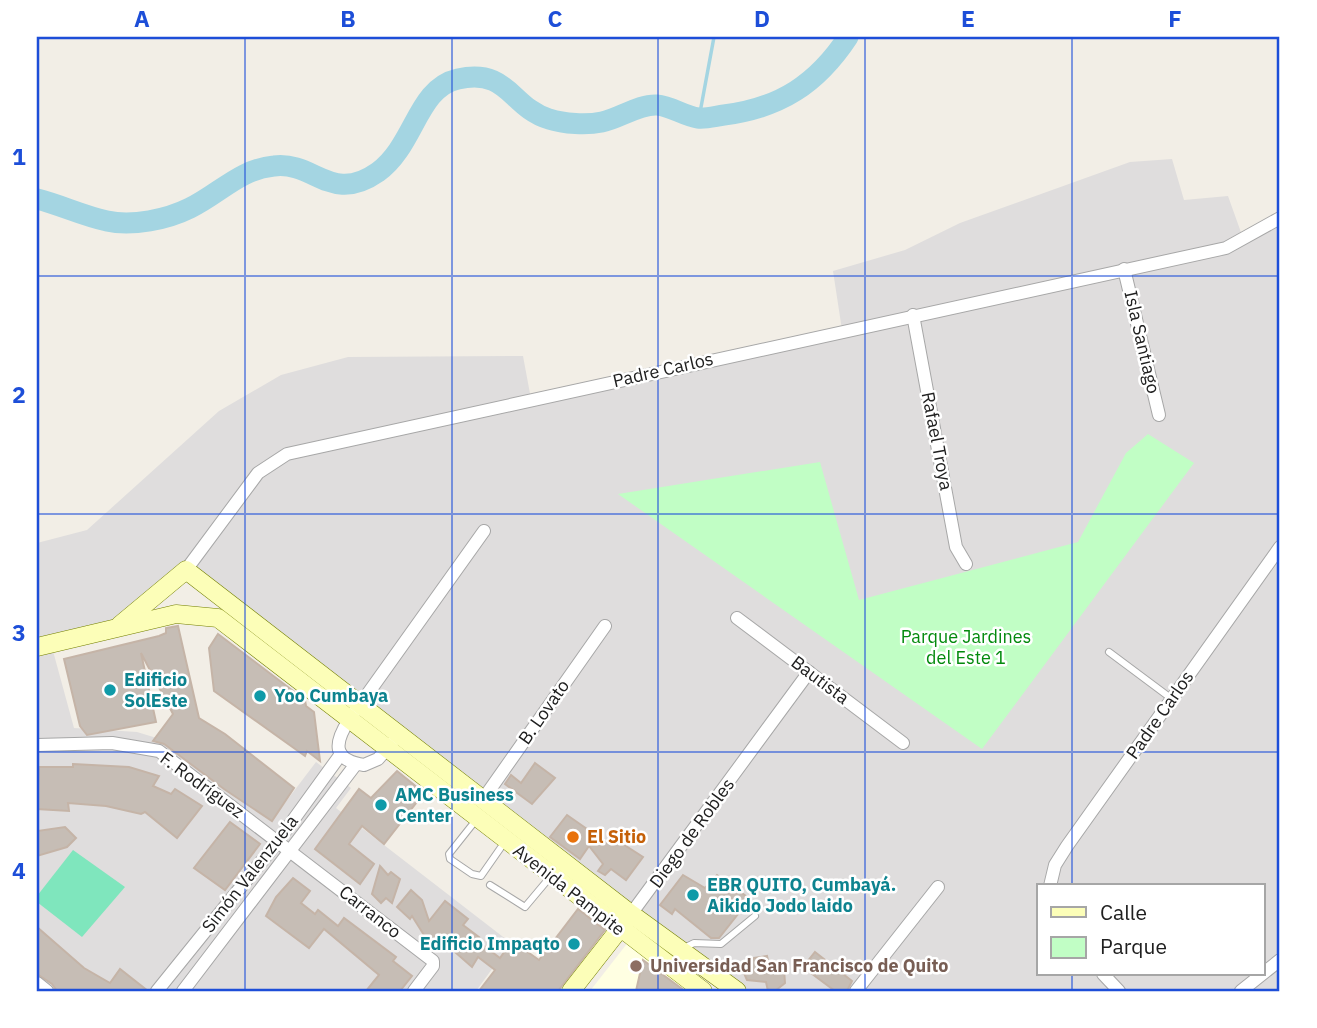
<svg xmlns="http://www.w3.org/2000/svg" width="1317" height="1028" font-family="'IBM Plex Sans',sans-serif">
<style>
.residential{fill:#dfdddd;fill-rule:evenodd}
.education{fill:#ffffe2}
.park{fill:#c1fec5}
.pitch{fill:#7fe6bd}
.lines{fill:none;stroke-linecap:round;stroke-linejoin:round}
.stream{stroke:#a4d5e2;stroke-width:3.5}
.river{stroke:#a4d5e2;stroke-width:21}
.building{fill:#c6bdb5;stroke:#c5b4a7;stroke-width:2}
.lane-casing{stroke:#a7a7a7;stroke-width:8}
.street-casing{stroke:#a7a7a7;stroke-width:14}
.secondary-casing{stroke:#737f00;stroke-width:19}
.lane{stroke:#fff;stroke-width:6}
.street{stroke:#fff;stroke-width:12}
.secondary{stroke:#fcfeb8;stroke-width:18}
.grid{fill:none;stroke:#1d4ed8;stroke-width:2;stroke-opacity:0.55}
.culture-dot{fill:#0f9aa8;stroke:#fff;stroke-width:2.5}
.food-dot{fill:#e8710a;stroke:#fff;stroke-width:2.5}
.education-dot{fill:#8d6e63;stroke:#fff;stroke-width:2.5}
.labels{text-anchor:middle;stroke-width:5;stroke-linejoin:round;paint-order:stroke}
.street-label{font-size:18px;fill:#202020;stroke:#fff}
.park-label{font-size:18px;fill:#038a0d;stroke:#fff}
.culture-label{font-size:18px;font-weight:bold;fill:#0d838f;stroke:#fff;text-anchor:start}
.food-label{font-size:18px;font-weight:bold;fill:#c56008;stroke:#fff;text-anchor:start}
.education-label{font-size:18px;font-weight:bold;fill:#785e54;stroke:#fff;text-anchor:start}
.neatline{fill:none;stroke:#1d4ed8;stroke-width:2.5}
.grid-label{font-size:23px;text-anchor:middle;font-weight:bold;fill:#1d4ed8}
</style>
<rect width="100%" height="100%" fill="#f2eee6"/>
<g class="residential">
<path d="M 1172,159 L 1184,200 L 1228,196 L 1243,238 L 1280,215 L 1280,991 L 737,991 L 186,570 L 110,629 L 42,645 L 37,625 L 37,543 L 87,530 L 219,411 L 281,375 L 348,357 L 523,356 L 531,399 L 842,330 L 833,271 L 905,250 L 960,223 L 1130,162 ZM 1039,886 L 1263,886 L 1263,974 L 1039,974 Z"/>
<polygon points="53,651 74,728 137,732 186,747 275,816 316,762 351,788 336,808 511,943 476,991 37,991 37,655"/>
</g>
<polygon class="education" points="629,941 694,991 590,991"/>
<polygon class="park" points="1148,434 1194,463 982,749 618,494 820,462 859,600 1078,542 1126,453"/>
<polygon class="pitch" points="73,850 125,887 82,937 37,902 37,896"/>
<g class="lines">
<polyline class="stream" points="699,118 714,37"/>
<path class="river" d="M 37,199 C 61,205 83,216 107,221 C 132,227 168,219 190,208 C 219,194 240,169 274,166 C 315,161 331,205 378,172 C 415,145 417,88 458,79 C 509,68 510,107 549,119 C 564,124 587,125 602,122 C 620,118 639,104 657,105 C 671,106 684,116 698,118 C 706,119 716,116 724,115 C 780,108 817,84 848,37"/>
</g>
<g class="building">
<polygon points="178,626 199,718 225,734 294,788 272,821 224,789 164,744 153,741 173,714 141,653 156,722 87,735 80,726 64,659 159,636 166,633 166,628"/>
<polygon points="218,634 305,700 306,706 314,712 320,761 307,751 305,756 214,691 209,648"/>
<polygon points="535,763 555,778 532,804 505,784 511,775 521,783"/>
<polygon points="73,764 129,767 159,776 153,786 171,794 175,789 202,806 177,838 145,812 141,814 106,806 68,803 69,811 37,809 39,767 73,767"/>
<polygon points="397,771 424,793 384,844 362,826 349,844 374,864 360,884 315,849 359,789 371,798"/>
<polygon points="567,815 607,843 610,839 618,841 643,857 626,880 611,869 605,875 598,871 603,864 589,846 580,859 550,837"/>
<polygon points="230,822 260,844 225,890 194,868"/>
<polygon points="65,827 76,838 67,847 37,856 37,831"/>
<polygon points="380,866 388,875 391,872 400,879 392,903 386,898 381,903 372,894"/>
<polygon points="683,875 705,888 717,875 750,899 719,938 711,938 675,909 672,914 660,905"/>
<polygon points="293,878 310,891 301,903 315,914 318,910 338,926 344,918 396,957 393,961 412,976 400,991 366,991 379,975 324,929 309,948 266,916 276,897"/>
<polygon points="411,890 422,900 429,921 445,901 468,919 463,925 479,937 476,940 500,958 512,941 539,960 578,909 605,930 558,991 479,991 495,970 478,957 472,967 447,945 440,945 424,935 412,916 410,919 397,907"/>
<polygon points="37,927 84,968 110,983 120,969 148,991 57,991 52,984 37,974"/>
<polygon points="815,952 852,981 847,991 835,991 803,967"/>
<polygon points="767,956 770,969 784,969 785,983 775,991 768,991 766,982 747,980 743,971 754,958"/>
<polygon points="643,960 685,991 636,991"/>
</g>
<g class="lines">
<defs>
<g id="lane">
<polyline points="1109,652 1172,699"/>
<polyline points="476,820 449,854 450,859 472,874 481,876 504,843"/>
<polyline points="490,885 525,907 551,876"/>
<polyline points="682,949 694,943 721,944 755,916"/>
</g>
<g id="street">
<polyline points="1124,269 1159,415"/>
<polyline points="913,315 956,547 966,564"/>
<polyline points="186,570 258,473 287,454 1226,248 1280,218"/>
<polyline points="737,618 903,743"/>
<path d="M 392,743 L 378,759 L 364,765 C 332,760 334,743 349,720 L 484,531"/>
<polyline points="37,745 112,743 159,751 433,961 433,966 414,991"/>
<polyline points="484,798 605,626"/>
<polyline points="1050,886 1055,865 1067,846 1280,547"/>
<polyline points="631,914 809,672"/>
<polyline points="1103,974 1119,991"/>
<polyline points="37,983 47,991"/>
<polyline points="157,991 278,841 341,754"/>
<polyline points="183,991 356,764"/>
<polyline points="856,991 938,887"/>
<polyline points="1241,991 1280,960"/>
</g>
<g id="secondary">
<polyline points="120,625 186,570 631,914 737,991"/>
<polyline points="37,647 176,614 218,618 703,991"/>
<polyline points="571,991 625,922"/>
</g>
</defs>
<use href="#lane" class="lane-casing"/>
<use href="#street" class="street-casing"/>
<use href="#secondary" class="secondary-casing"/>
<use href="#lane" class="lane"/>
<use href="#street" class="street"/>
<use href="#secondary" class="secondary"/>
</g>
<path class="grid" d="M 245,37 L 245,991M 452,37 L 452,991M 658,37 L 658,991M 865,37 L 865,991M 1072,37 L 1072,886M 37,276 L 1280,276M 37,514 L 1280,514M 37,752 L 1280,752M 1072,974 L 1072,991"/>
<g class="culture-dot">
<circle cx="110" cy="690" r="7"/>
<circle cx="260" cy="696" r="7"/>
<circle cx="381" cy="805" r="7"/>
<circle cx="693" cy="895" r="7"/>
<circle cx="574" cy="944" r="7"/>
</g>
<circle class="food-dot" cx="573" cy="837" r="7"/>
<circle class="education-dot" cx="636" cy="966" r="7"/>
<g class="labels">
<g class="street-label">
<text transform="translate(1142 342) rotate(77)" y="6">Isla Santiago</text>
<text transform="translate(663 370) rotate(-13)" y="6">Padre Carlos</text>
<text transform="translate(937 441) rotate(79)" y="6">Rafael Troya</text>
<text transform="translate(820 680) rotate(37)" y="6">Bautista</text>
<text transform="translate(544 712) rotate(-55)" y="6">B. Lovato</text>
<text transform="translate(1160 715) rotate(-55)" y="6">Padre Carlos</text>
<text transform="translate(202 785) rotate(36)" y="6">F. Rodríguez</text>
<text transform="translate(692 833) rotate(-54)" y="6">Diego de Robles</text>
<text transform="translate(250 874) rotate(-52)" y="6">Simón Valenzuela</text>
<text transform="translate(569 890) rotate(38)" y="6">Avenida Pampite</text>
<text transform="translate(370 912) rotate(38)" y="6">Carranco</text>
</g>
<g class="park-label">
<text x="966" y="643">Parque Jardines<tspan x="966" dy="21">del Este 1</tspan></text>
</g>
<g class="culture-label">
<text x="124" y="686">Edificio<tspan x="124" dy="21">SolEste</tspan></text>
<text x="274" y="702">Yoo Cumbaya</text>
<text x="395" y="801">AMC Business<tspan x="395" dy="21">Center</tspan></text>
<text x="707" y="891">EBR QUITO, Cumbayá.<tspan x="707" dy="21">Aikido Jodo laido</tspan></text>
<text x="560" y="950" text-anchor="end">Edificio Impaqto</text>
</g>
<g class="food-label">
<text x="587" y="843">El Sitio</text>
</g>
<g class="education-label">
<text x="650" y="972">Universidad San Francisco de Quito</text>
</g>
</g>
<rect width="1317" height="1028" fill="none" stroke="#ffffff" stroke-width="77"/>
<rect x="1037" y="884" width="228" height="91" fill="#ffffff" stroke="#a6a6a6" stroke-width="2"/>
<rect x="1051" y="907" width="35" height="10" fill="#fcfeb8" stroke="#a6a6a6" stroke-width="2"/>
<text x="1100" y="920" font-size="21" fill="#202020">Calle</text>
<rect x="1051" y="937" width="35" height="21" fill="#c1fec5" stroke="#a6a6a6" stroke-width="2"/>
<text x="1100" y="954" font-size="21" fill="#202020">Parque</text>
<rect x="38" y="38" width="1240" height="952" class="neatline"/>
<g class="grid-label">
<text x="142" y="27">A</text>
<text x="348" y="27">B</text>
<text x="555" y="27">C</text>
<text x="762" y="27">D</text>
<text x="968" y="27">E</text>
<text x="1175" y="27">F</text>
<text x="19" y="165">1</text>
<text x="19" y="403">2</text>
<text x="19" y="641">3</text>
<text x="19" y="879">4</text>
</g>
</svg>
